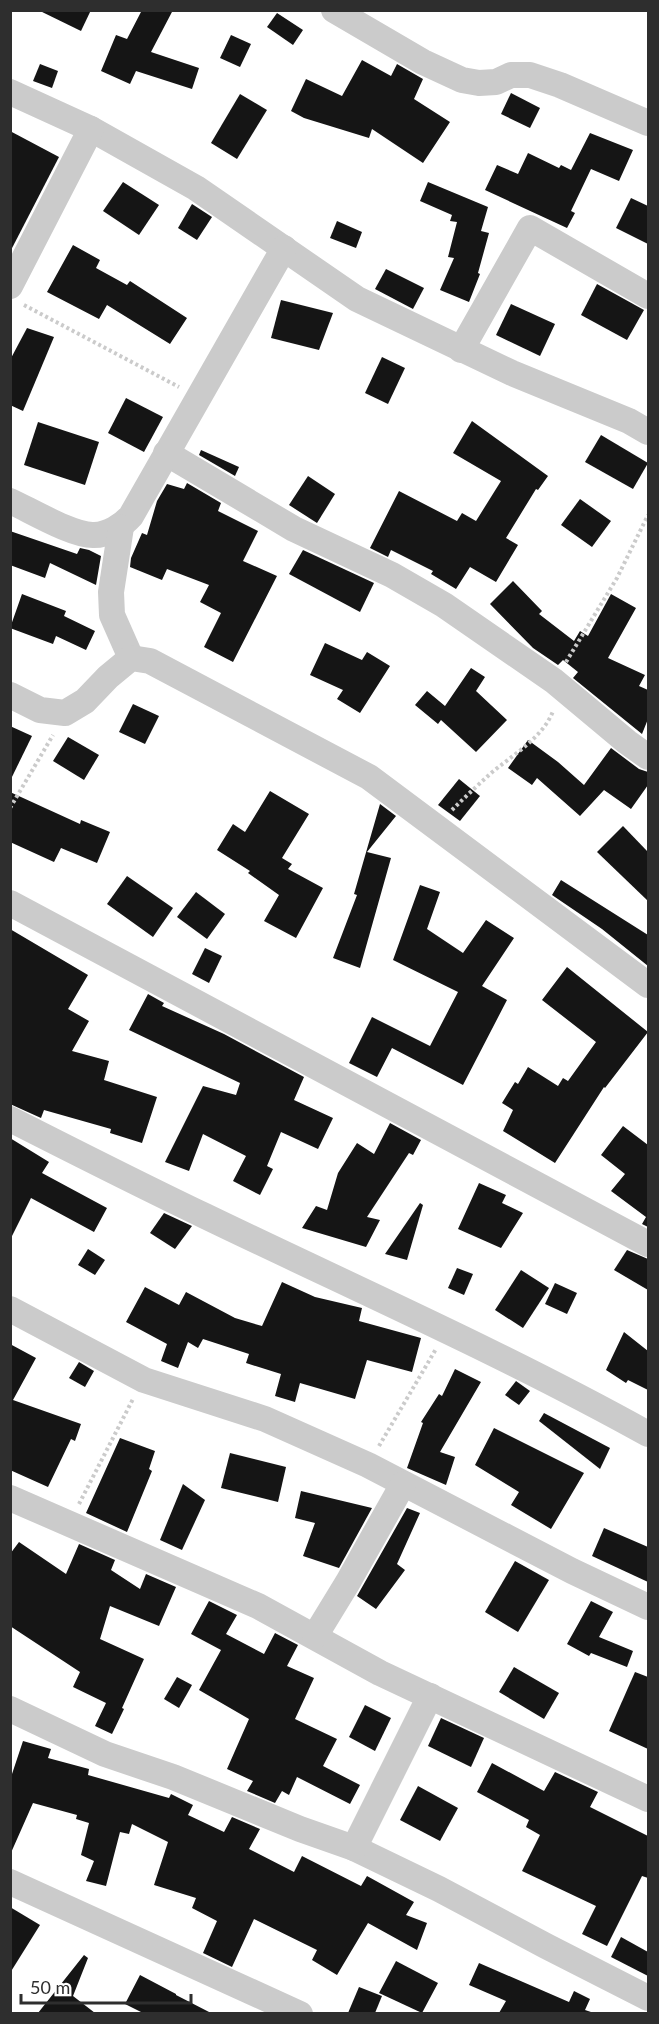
<svg xmlns="http://www.w3.org/2000/svg" width="659" height="2024" font-family="Lato,sans-serif">
<style>
.building{fill:#151515}
.lines{fill:none;stroke-linecap:round;stroke-linejoin:round}
.path{stroke:#cbcbcb;stroke-width:4;stroke-dasharray:3 3;stroke-linecap:butt}
.street{stroke:#cbcbcb;stroke-width:26}
</style>
<rect width="100%" height="100%" fill="#fff"/>
<g class="building">
<polygon points="38,10 91,10 81,31"/>
<polygon points="142,10 173,10 151,52 199,68 192,89 136,71 130,84 101,71 116,35 127,39"/>
<polygon points="277,13 303,30 293,45 267,27"/>
<polygon points="231,35 251,44 240,67 220,58"/>
<polygon points="362,60 391,76 397,64 423,79 414,99 450,122 423,163 372,129 369,138 304,118 291,111 306,79 342,96"/>
<polygon points="40,64 58,71 52,88 33,81"/>
<polygon points="511,93 540,108 530,128 501,114"/>
<polygon points="240,94 267,110 237,159 211,143"/>
<polygon points="10,131 59,157 10,252"/>
<polygon points="590,133 633,150 619,181 591,169 571,211 575,213 567,228 485,190 497,165 518,174 528,153 559,168 561,165 571,170"/>
<polygon points="123,182 159,205 139,235 103,211"/>
<polygon points="428,182 488,207 481,231 489,233 478,273 480,274 469,302 440,290 454,258 448,257 457,222 450,221 452,215 420,201"/>
<polygon points="631,198 648,206 648,244 616,228"/>
<polygon points="192,204 212,217 197,240 178,228"/>
<polygon points="337,221 362,232 356,248 330,238"/>
<polygon points="73,245 100,260 96,268 127,285 130,281 187,318 170,344 107,305 99,319 47,292"/>
<polygon points="386,269 424,288 413,309 375,289"/>
<polygon points="597,284 644,310 627,340 581,315"/>
<polygon points="281,300 333,313 319,350 271,338"/>
<polygon points="511,304 555,324 540,356 496,335"/>
<polygon points="27,328 54,337 23,411 10,405 10,360"/>
<polygon points="382,357 405,368 388,404 365,393"/>
<polygon points="126,398 163,417 144,452 108,433"/>
<polygon points="472,421 548,476 538,490 536,489 506,538 518,545 496,582 470,567 456,589 431,574 433,571 391,550 388,557 370,548 399,491 457,521 462,513 476,521 501,481 453,453"/>
<polygon points="38,422 99,442 85,485 24,465"/>
<polygon points="601,435 648,463 633,489 585,462"/>
<polygon points="201,450 239,467 235,476 199,455"/>
<polygon points="308,476 335,494 317,523 289,505"/>
<polygon points="187,483 221,503 218,511 258,531 243,561 277,576 233,662 204,647 221,613 200,602 209,585 167,569 162,580 130,567 131,558 142,533 147,535 157,501 167,484 184,489"/>
<polygon points="580,499 611,521 592,547 561,525"/>
<polygon points="10,531 77,554 80,548 89,550 101,556 96,585 50,563 45,578 10,565"/>
<polygon points="303,550 374,583 360,612 289,574"/>
<polygon points="513,581 542,611 539,614 574,641 580,631 588,636 611,594 636,608 608,658 645,675 639,686 648,690 648,719 642,734 573,678 578,672 563,660 558,665 533,648 490,604"/>
<polygon points="22,594 66,611 64,616 95,631 86,650 56,636 53,644 10,628"/>
<polygon points="325,643 362,660 367,652 390,666 360,713 337,699 343,690 310,675"/>
<polygon points="471,668 485,677 476,691 507,720 476,752 441,720 438,724 415,705 427,691 445,706"/>
<polygon points="133,704 159,716 145,744 119,732"/>
<polygon points="10,726 32,736 10,781"/>
<polygon points="68,737 99,755 84,780 53,761"/>
<polygon points="528,740 558,762 584,785 611,748 639,769 648,772 648,785 631,809 604,790 580,816 537,778 532,785 508,768"/>
<polygon points="459,779 480,796 460,821 438,805"/>
<polygon points="270,791 309,814 282,858 292,864 288,869 323,888 296,938 264,921 279,895 248,873 250,871 217,850 233,824 245,832"/>
<polygon points="10,792 80,824 81,820 110,832 97,863 61,848 54,862 10,842"/>
<polygon points="380,804 396,816 367,852 391,858 360,968 333,958 357,895 354,894"/>
<polygon points="623,826 648,852 648,901 597,852"/>
<polygon points="127,876 173,908 153,937 107,904"/>
<polygon points="561,880 648,935 648,966 602,929 552,895"/>
<polygon points="420,885 440,892 427,929 463,953 486,920 514,938 482,986 507,1000 463,1085 392,1048 377,1077 349,1063 372,1017 430,1046 458,992 393,960"/>
<polygon points="196,892 225,914 207,939 177,917"/>
<polygon points="10,929 88,975 68,1009 89,1021 72,1051 109,1061 104,1080 157,1097 142,1143 110,1133 111,1129 44,1110 41,1118 10,1104"/>
<polygon points="205,948 222,956 209,983 192,974"/>
<polygon points="567,967 648,1032 605,1088 604,1087 555,1163 503,1131 513,1110 502,1103 515,1082 518,1084 528,1067 558,1086 563,1078 568,1081 596,1042 542,1000"/>
<polygon points="148,994 164,1003 162,1006 224,1034 304,1077 294,1100 333,1118 318,1149 281,1132 267,1166 273,1169 260,1195 233,1181 246,1156 203,1134 189,1171 165,1162 203,1086 236,1095 240,1083 129,1030"/>
<polygon points="390,1123 421,1140 413,1155 409,1153 367,1217 380,1220 366,1247 302,1228 316,1206 327,1210 338,1173 357,1143 374,1154"/>
<polygon points="623,1126 648,1145 648,1227 642,1224 646,1217 611,1191 625,1174 601,1155"/>
<polygon points="10,1138 49,1162 42,1173 107,1208 94,1232 31,1198 10,1240"/>
<polygon points="479,1183 506,1195 502,1203 523,1213 501,1248 458,1229"/>
<polygon points="420,1203 423,1205 407,1260 385,1254"/>
<polygon points="164,1213 192,1226 175,1249 150,1233"/>
<polygon points="88,1249 105,1260 95,1275 78,1265"/>
<polygon points="627,1250 648,1259 648,1290 614,1270"/>
<polygon points="457,1268 473,1274 464,1295 448,1288"/>
<polygon points="521,1270 549,1288 523,1328 495,1310"/>
<polygon points="282,1282 315,1297 362,1308 359,1321 421,1338 412,1372 367,1360 355,1399 300,1383 295,1402 275,1396 281,1374 246,1363 249,1354 203,1339 198,1348 188,1342 178,1368 161,1361 167,1344 126,1322 145,1287 179,1305 186,1292 235,1318 262,1326"/>
<polygon points="555,1283 577,1293 567,1314 545,1304"/>
<polygon points="624,1332 648,1351 648,1390 628,1380 626,1383 606,1370"/>
<polygon points="10,1344 36,1358 13,1400 81,1424 75,1441 71,1439 48,1487 10,1470"/>
<polygon points="79,1362 94,1371 85,1387 69,1378"/>
<polygon points="455,1369 481,1382 440,1452 455,1457 446,1485 407,1468 423,1423 421,1422 439,1394 442,1396"/>
<polygon points="516,1381 530,1391 519,1405 505,1395"/>
<polygon points="544,1413 610,1448 600,1469 539,1421"/>
<polygon points="494,1428 584,1473 551,1529 511,1505 519,1492 475,1465"/>
<polygon points="120,1438 155,1451 149,1469 152,1471 127,1532 86,1513"/>
<polygon points="230,1453 286,1467 278,1502 221,1488"/>
<polygon points="183,1484 205,1500 182,1550 160,1540"/>
<polygon points="301,1491 372,1508 339,1568 303,1556 315,1523 295,1518"/>
<polygon points="407,1508 420,1513 397,1564 405,1570 376,1609 357,1596"/>
<polygon points="604,1528 648,1547 648,1582 592,1556"/>
<polygon points="19,1542 66,1574 79,1544 115,1560 111,1570 140,1589 146,1574 176,1587 159,1626 110,1606 100,1639 144,1659 122,1708 124,1709 112,1734 95,1726 106,1703 73,1687 80,1672 10,1626 10,1554"/>
<polygon points="515,1561 549,1580 518,1632 485,1612"/>
<polygon points="209,1601 237,1615 226,1634 264,1654 275,1633 298,1645 287,1666 314,1678 295,1719 337,1739 323,1766 360,1785 350,1804 297,1777 289,1795 282,1791 275,1803 247,1791 253,1781 227,1769 249,1719 199,1690 221,1650 191,1634"/>
<polygon points="591,1601 613,1612 599,1637 633,1651 627,1667 591,1653 589,1656 567,1644"/>
<polygon points="514,1667 559,1693 544,1719 499,1692"/>
<polygon points="635,1672 648,1677 648,1749 609,1731"/>
<polygon points="177,1677 192,1685 179,1708 164,1699"/>
<polygon points="365,1705 391,1718 375,1751 349,1737"/>
<polygon points="441,1718 484,1738 471,1767 428,1746"/>
<polygon points="23,1741 51,1749 48,1758 89,1769 88,1775 169,1798 171,1794 193,1805 188,1815 224,1832 232,1817 260,1829 249,1849 294,1872 302,1856 361,1886 367,1876 414,1902 406,1915 427,1923 417,1950 368,1923 337,1975 312,1960 317,1950 254,1919 232,1967 203,1953 217,1921 192,1908 196,1898 154,1885 168,1842 132,1824 129,1834 120,1832 106,1886 86,1881 94,1861 81,1855 89,1823 76,1819 77,1815 33,1803 10,1855 10,1780"/>
<polygon points="492,1763 544,1791 555,1772 598,1792 590,1807 648,1836 648,1878 642,1876 607,1946 582,1934 596,1906 522,1871 540,1835 526,1827 529,1820 477,1792"/>
<polygon points="418,1786 458,1808 440,1841 400,1820"/>
<polygon points="10,1907 40,1925 10,1973"/>
<polygon points="621,1937 648,1952 648,1976 611,1957"/>
<polygon points="84,1955 88,1958 73,1996 95,2013 38,2013"/>
<polygon points="396,1961 438,1983 422,2013 379,1993"/>
<polygon points="479,1963 569,2002 574,1991 590,1999 585,2010 594,2013 499,2013 506,2001 469,1985"/>
<polygon points="140,1975 176,1994 176,1995 211,2013 143,2013 125,2004"/>
<polygon points="359,1987 382,1996 375,2013 348,2013"/>
</g>
<g class="lines">
<g class="path">
<polyline points="24,305 179,387"/>
<polyline points="566,662 617,578 648,515"/>
<polyline points="10,808 53,735"/>
<path d="M 452,810 C 464,798 477,786 490,774 C 511,756 543,738 553,711"/>
<polyline points="379,1446 436,1349"/>
<polyline points="79,1504 133,1399"/>
</g>
<g class="street">
<polyline points="334,10 423,62 462,80 479,83 496,82 511,75 530,75 560,85 648,123"/>
<polyline points="10,92 91,129 196,188 357,299 512,373 629,421 648,432"/>
<polyline points="10,286 91,129"/>
<polyline points="461,350 530,228 648,296"/>
<polyline points="166,453 294,529 392,575 444,605 554,681 627,742 648,757"/>
<path d="M 10,501 C 30,510 73,536 94,535 C 108,535 122,526 131,516 L 284,248"/>
<polyline points="121,527 111,592 112,615 131,658"/>
<polyline points="10,695 40,710 65,713 85,701 108,677 131,658 150,661 369,777 648,985"/>
<polyline points="10,903 648,1244"/>
<path d="M 10,1119 C 75,1152 140,1185 205,1216 C 354,1288 504,1354 648,1434"/>
<polyline points="10,1309 144,1380 265,1419 368,1465 572,1571 648,1607"/>
<polyline points="10,1498 258,1606 380,1673 648,1799"/>
<polyline points="315,1636 348,1582 403,1484"/>
<polyline points="10,1709 105,1754 173,1777 300,1829 354,1848 439,1889 546,1946 648,1998"/>
<polyline points="354,1848 430,1696"/>
<polyline points="10,1882 300,2014"/>
</g>
</g>
<rect width="659" height="2024" fill="none" stroke="#2e2e2e" stroke-width="24"/>
<path d="M21 1994v9h170v-9" fill="none" stroke="#2e2e2e" stroke-width="3"/>
<text x="30" y="1994" font-size="18" fill="#2e2e2e" stroke="#ffffff" stroke-width="4.5" paint-order="stroke">50 m</text>
</svg>
